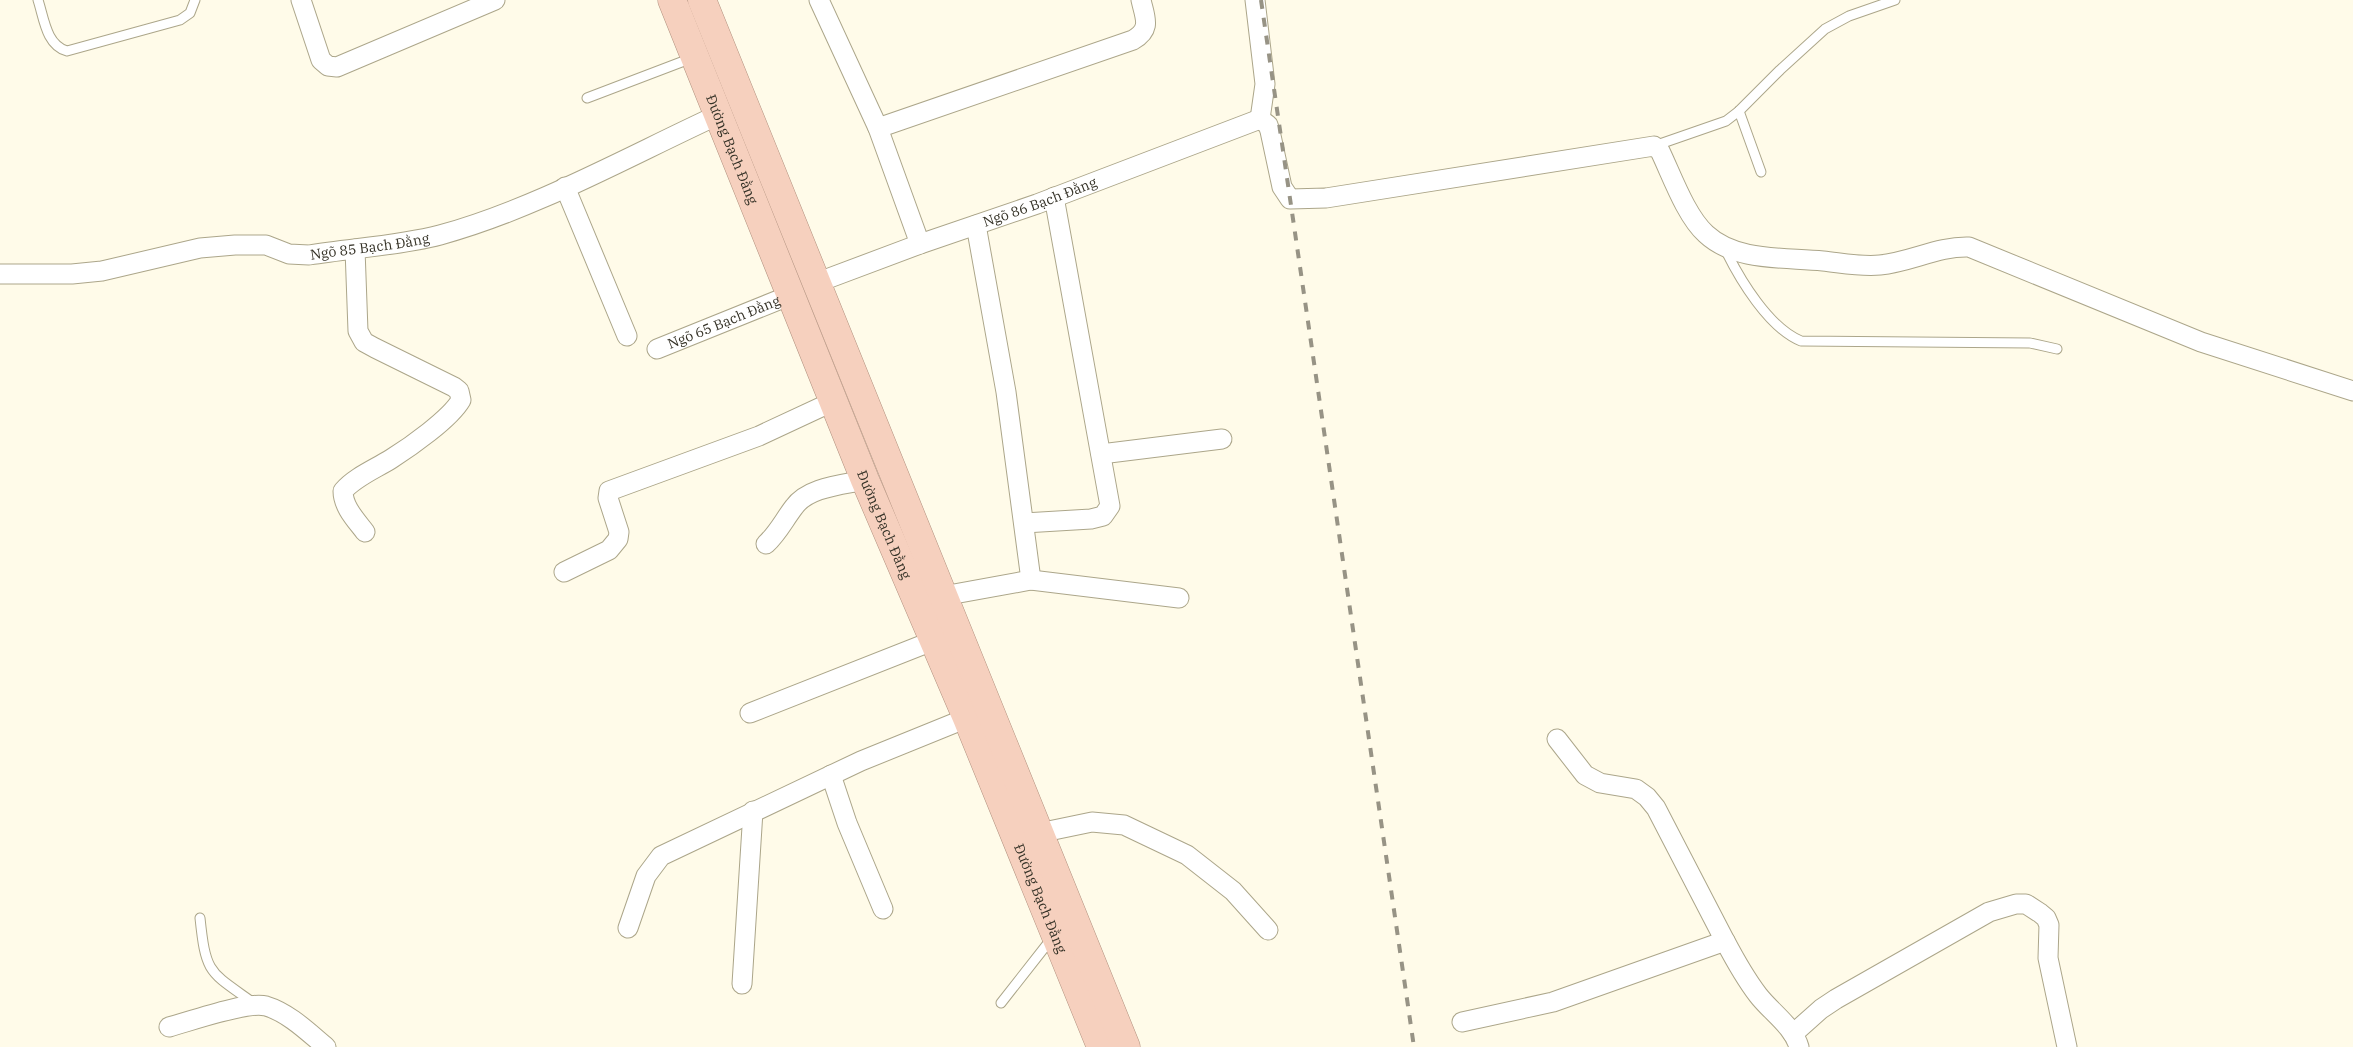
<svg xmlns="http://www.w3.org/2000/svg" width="2353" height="1047" font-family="'IBM Plex Serif',serif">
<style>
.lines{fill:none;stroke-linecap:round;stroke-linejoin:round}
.service-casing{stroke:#aca68a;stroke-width:11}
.minor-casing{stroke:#aca68a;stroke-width:21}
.trunk-casing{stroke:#b1917f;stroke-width:29}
.service{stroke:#fff;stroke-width:9}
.minor{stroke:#fff;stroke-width:19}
.trunk{stroke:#f6d0be;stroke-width:28}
.rail{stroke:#979385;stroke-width:4;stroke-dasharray:9 9;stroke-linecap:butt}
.labels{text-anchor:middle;stroke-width:4;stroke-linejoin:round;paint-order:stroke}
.street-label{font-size:14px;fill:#353227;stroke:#fff}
</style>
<rect width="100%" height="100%" fill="#fffbe9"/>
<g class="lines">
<defs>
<g id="service">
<path d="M 38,0 C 44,18 46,45 67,51 L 180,20 L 190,13 L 195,0"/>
<polyline points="587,98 692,58"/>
<polyline points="1739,111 1761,172"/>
<polyline points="1654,146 1726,121 1739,111 1780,70 1825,29 1849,16 1895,0"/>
<path d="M 1725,249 C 1740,280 1769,328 1801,341 L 2030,343 L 2057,349"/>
<path d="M 200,918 C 206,975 209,971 255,1004"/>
<polyline points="1001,1003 1052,938"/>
</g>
<g id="minor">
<polyline points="301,0 321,60 328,66 337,67 495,0"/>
<polyline points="819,0 878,128 920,244"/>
<polyline points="1255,0 1265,84 1260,119"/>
<path d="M 1260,119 L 1268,125 L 1270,131 L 1282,187 L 1290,199 L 1326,198 L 1654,146 L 1660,151 C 1672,176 1686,216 1706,234 C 1736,262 1785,257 1823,261 C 1842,263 1861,267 1880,265 C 1911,262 1938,246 1969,247 L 2201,342 L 2353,391"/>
<path d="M 878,128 L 1133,40 C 1152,29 1145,18 1141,0"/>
<polyline points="565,187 627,336"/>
<polyline points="976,225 1006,392 1031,580"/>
<path d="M 355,249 L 358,331 L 364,342 L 375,348 L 454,387 L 459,391 L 461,400 C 450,419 410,447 391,459 C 375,469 355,477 343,491 C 343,507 356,520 365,532"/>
<path id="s1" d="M 0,274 L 72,274 L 102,271 L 200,248 L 235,245 L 266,245 L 289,254 L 309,255 C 352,248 398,246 440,235 C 535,209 629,156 718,115"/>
<path id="s2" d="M 816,283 L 920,244 L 1037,204 L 1260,119"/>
<path id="s3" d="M 657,349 L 791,295"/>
<polyline points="1101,454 1222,439"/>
<polyline points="1024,523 1091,519 1103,516 1110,506 1054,197"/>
<path d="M 766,544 C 778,533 784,520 794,507 C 808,487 842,485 865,480"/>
<polyline points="564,572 609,550 618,539 619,532 608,498 609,491 759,436 834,401"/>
<polyline points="943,596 1031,580 1179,598"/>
<polyline points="750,713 935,640"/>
<polyline points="1557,739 1585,775 1600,783 1636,789 1647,797 1656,808 1725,941"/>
<polyline points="831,775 847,823 883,909"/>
<polyline points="1039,833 1092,822 1124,825 1187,855 1233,891 1268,930"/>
<polyline points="628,928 646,876 661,856 861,761 967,718"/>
<polyline points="742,984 753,811"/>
<path d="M 1462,1022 L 1553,1002 L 1725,941 C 1735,960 1745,978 1758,995 C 1771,1012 1793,1026 1799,1047"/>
<path d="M 169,1027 C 191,1021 247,1001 266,1006 C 289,1013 308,1032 326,1047"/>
<polyline points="1793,1034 1821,1009 1836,999 1989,912 2016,904 2026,904 2040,913 2046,918 2049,925 2048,958 2067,1047"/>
</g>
<g id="trunk">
<path id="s4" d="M 672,0 L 865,480 L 967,718 L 1101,1047"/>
<polyline points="702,0 1126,1047"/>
</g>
</defs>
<use href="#service" class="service-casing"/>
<use href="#minor" class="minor-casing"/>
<use href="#trunk" class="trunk-casing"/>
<use href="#service" class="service"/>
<use href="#minor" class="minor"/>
<use href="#trunk" class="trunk"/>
<polyline class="rail" points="1261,0 1414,1047"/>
</g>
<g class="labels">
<g class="street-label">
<text dy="5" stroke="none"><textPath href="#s4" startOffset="161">Đường Bạch Đằng</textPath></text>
<text dy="5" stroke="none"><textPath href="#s2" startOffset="238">Ngõ 86 Bạch Đằng</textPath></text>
<text dy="5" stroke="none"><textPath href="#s1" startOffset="375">Ngõ 85 Bạch Đằng</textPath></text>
<text dy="5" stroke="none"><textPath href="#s3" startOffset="72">Ngõ 65 Bạch Đằng</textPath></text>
<text dy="5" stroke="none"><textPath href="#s4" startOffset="566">Đường Bạch Đằng</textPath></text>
<text dy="5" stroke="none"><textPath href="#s4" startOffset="971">Đường Bạch Đằng</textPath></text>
</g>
</g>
</svg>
